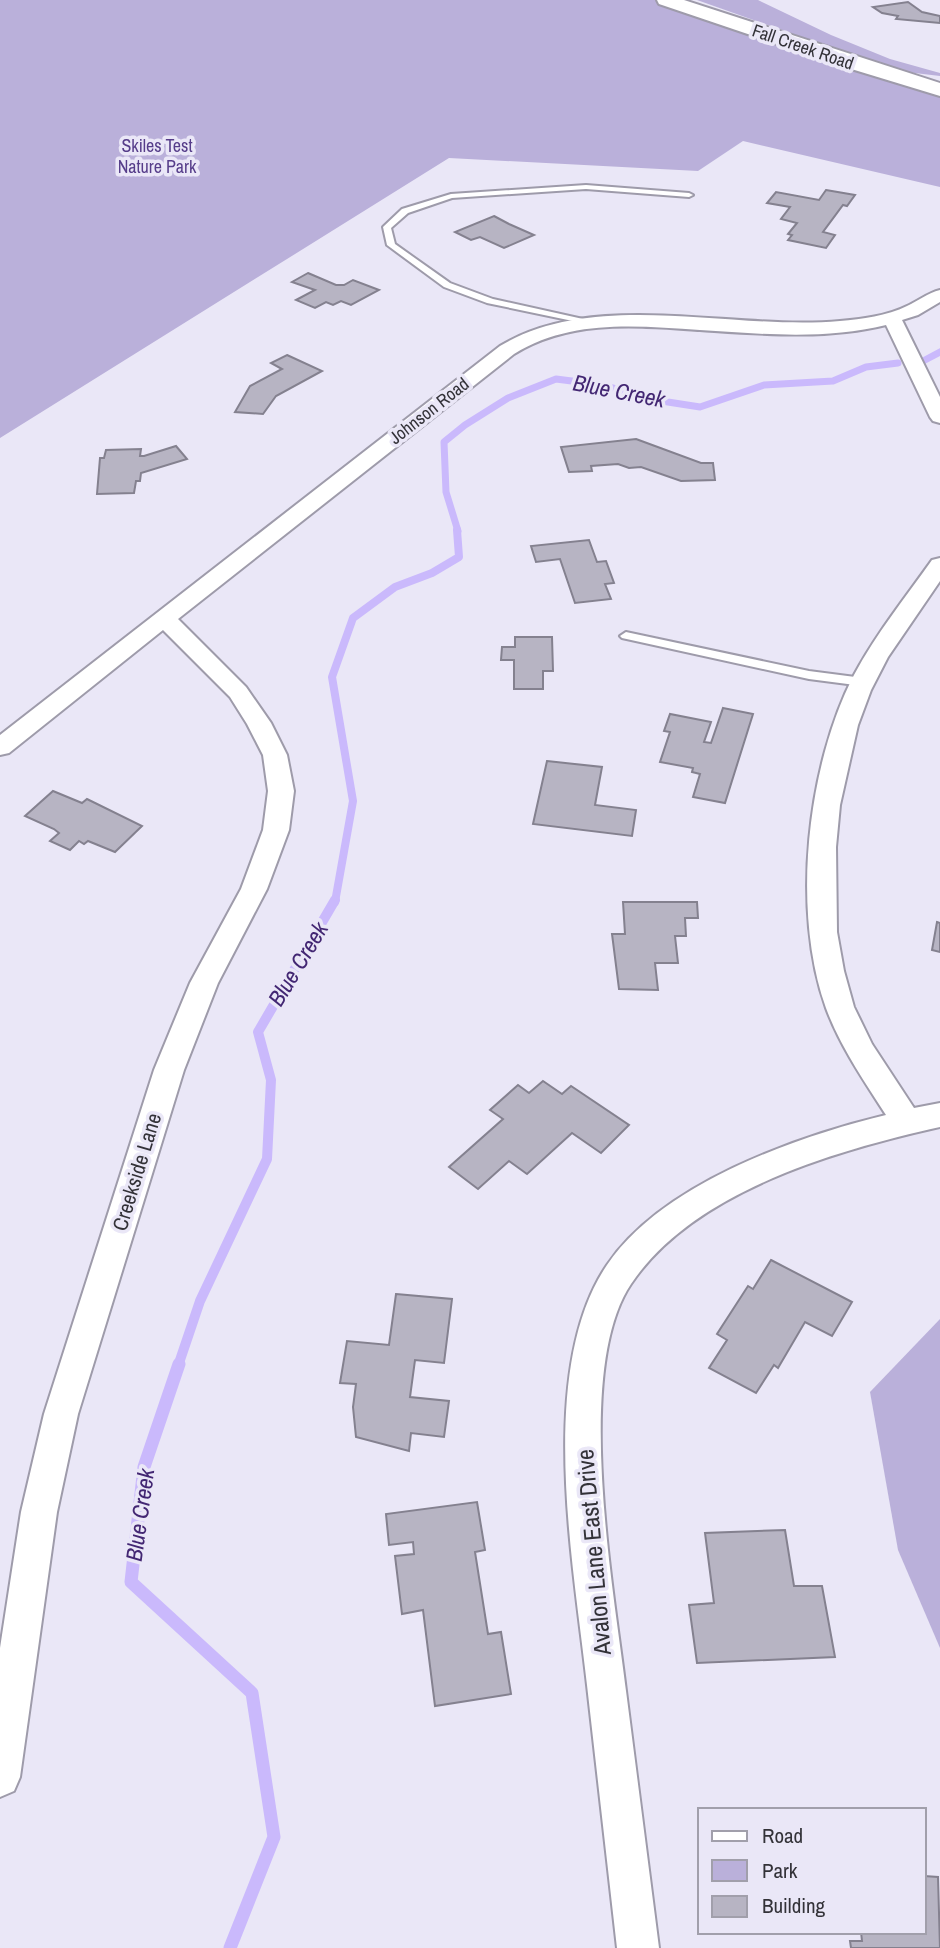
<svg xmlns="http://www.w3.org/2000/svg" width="940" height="1948" font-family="'Archivo Narrow',sans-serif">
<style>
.green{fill:#bab0da}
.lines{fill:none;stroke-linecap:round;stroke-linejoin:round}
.stream-far3{stroke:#cab9fc;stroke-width:7}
.stream-far2{stroke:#cab9fc;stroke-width:8}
.stream-far1{stroke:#cab9fc;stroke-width:10}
.stream{stroke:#cab9fc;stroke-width:13}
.building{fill:#b7b4c3;stroke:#84818f;stroke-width:2}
.lane-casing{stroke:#9e9baa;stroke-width:4}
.street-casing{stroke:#9e9baa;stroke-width:4}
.secondary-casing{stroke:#9e9baa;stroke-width:4}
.lane{fill:#fff;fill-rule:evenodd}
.street{fill:#fff;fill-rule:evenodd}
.secondary{fill:#fff;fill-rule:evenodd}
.labels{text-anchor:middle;stroke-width:7;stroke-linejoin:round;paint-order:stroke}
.far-street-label{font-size:18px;fill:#333238;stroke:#eae7f7}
.far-park-label{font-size:18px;fill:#563d8a;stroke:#eae7f7}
.street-label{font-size:21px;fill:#333238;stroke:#eae7f7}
.water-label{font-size:23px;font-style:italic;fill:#432773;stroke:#eae7f7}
.near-street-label{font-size:24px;fill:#333238;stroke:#eae7f7}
</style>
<rect width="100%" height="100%" fill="#eae7f7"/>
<g class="green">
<polygon points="0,0 667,0 940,88 940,187 743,141 698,171 449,158 0,438"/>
<polygon points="697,0 758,0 831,35 890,59 940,73 940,76 898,71"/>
<polygon points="940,1319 940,1648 898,1550 870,1392"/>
</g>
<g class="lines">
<g class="stream-far3">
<polyline points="925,360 940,352"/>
<polyline points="458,531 446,492 444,442 465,425 508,398 556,379 603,385 655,400 700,407 764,385 833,381 866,367 898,363"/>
</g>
<polyline class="stream-far2" points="335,902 353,801 332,677 353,618 395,587 432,573 459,557 457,530"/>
<polyline class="stream-far1" points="178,1366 200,1301 267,1159 271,1080 258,1032 335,900"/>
<polyline class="stream" points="179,1364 144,1467 131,1582 252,1693 274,1837 230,1948"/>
</g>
<g class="building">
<polygon points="908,2 922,12 940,16 940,23 896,19 898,16 882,13 873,7"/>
<polygon points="826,190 855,195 847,206 843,205 823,232 835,235 826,248 788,240 792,235 788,234 797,223 781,219 790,207 767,203 776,192 819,200"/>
<polygon points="494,216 509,224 534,235 504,248 480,237 471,240 455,232"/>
<polygon points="308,273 336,285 344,285 353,280 379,290 351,305 341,301 333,305 326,302 315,308 296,300 315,290 292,282"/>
<polygon points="287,355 322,371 276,396 263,414 235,412 250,386 282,369 271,363"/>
<polygon points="636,439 701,463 713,463 715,480 681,481 641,467 629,468 618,464 591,466 592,471 569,472 561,447"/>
<polygon points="176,446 187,459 141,473 140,481 136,481 134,493 97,494 100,458 104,458 106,450 141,449 140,456 144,456"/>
<polygon points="589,540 597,562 606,561 614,583 605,584 611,599 575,603 560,559 536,562 531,546"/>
<polygon points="515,637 552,637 553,671 543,671 543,689 514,689 514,660 501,660 502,647 515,647"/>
<polygon points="723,708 753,714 725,803 693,797 700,774 692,772 693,768 660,762 670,732 664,731 670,714 711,722 704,742 711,743"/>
<polygon points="547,761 602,767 595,805 636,810 632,836 533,824"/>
<polygon points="53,791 82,803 87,799 142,826 115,852 88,841 84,844 79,841 70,850 50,841 59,833 54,829 25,816"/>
<polygon points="623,902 697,902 698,918 685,918 686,936 675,936 678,963 655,963 658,990 619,989 612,934 625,934"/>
<polygon points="937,922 940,923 940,952 932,950"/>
<polygon points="543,1081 562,1094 571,1086 629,1125 601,1153 572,1133 527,1174 509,1161 478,1189 449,1167 503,1119 490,1110 518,1085 529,1093"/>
<polygon points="771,1260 852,1302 832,1336 805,1322 778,1368 774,1365 756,1393 709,1368 727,1340 717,1334 748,1286 753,1289"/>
<polygon points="396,1294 452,1299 444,1363 415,1360 410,1397 449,1401 444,1437 411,1433 409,1451 356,1437 353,1407 356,1384 340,1383 347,1341 389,1345"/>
<polygon points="477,1502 485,1550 475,1552 488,1634 501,1632 511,1694 435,1706 423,1610 402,1614 395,1556 414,1554 413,1542 389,1545 386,1514"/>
<polygon points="785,1530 794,1586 822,1586 835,1657 697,1663 689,1605 714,1603 705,1533"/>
<polygon points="924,1876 938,1877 940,1948 851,1948 850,1941 862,1941 861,1932 924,1932"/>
</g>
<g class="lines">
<defs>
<g id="lane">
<polygon points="586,185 689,193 693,195 689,197 586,189 452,198 408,213 391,228 395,244 450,283 493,299 592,321 592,325 487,303 444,287 387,245 383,227 402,209 451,194"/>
<polygon points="626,632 809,671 863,678 869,682 863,686 809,679 622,638 620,636"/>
</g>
<g id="street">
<path d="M 940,290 L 940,302 L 918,315 L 902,320 L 940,397 L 940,423 L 933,421 L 930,417 L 886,325 C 826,340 761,334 700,330 C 636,326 571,319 514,354 L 178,619 L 246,687 L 271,723 L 287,755 L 294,791 L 289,830 L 267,889 L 218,983 L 184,1070 L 78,1414 L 57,1512 L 20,1777 L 14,1791 L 0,1797 L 0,1648 L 21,1512 L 44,1414 L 154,1070 L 190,983 L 241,889 L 263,830 L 268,791 L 263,755 L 247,724 L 230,697 L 163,630 L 9,753 L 0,755 L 0,735 L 500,346 C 596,288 732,331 840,321 C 862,319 887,316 907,306 C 918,301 928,293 940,290 Z"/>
<path d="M 940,558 L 940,581 L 888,657 L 871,690 L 858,725 L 840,805 L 836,847 L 837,932 L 844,971 L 854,1007 L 872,1044 L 914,1108 L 940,1103 L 940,1127 C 837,1150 693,1191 631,1284 C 573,1370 614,1590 626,1691 C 637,1776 648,1862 659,1948 L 617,1948 C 607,1860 597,1773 587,1685 C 574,1566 536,1370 607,1265 C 662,1184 795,1137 886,1115 C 864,1081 840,1046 826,1008 C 791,911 807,766 854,675 C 876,634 905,598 932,560 Z"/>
</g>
<polygon id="secondary" points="657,0 684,0 940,83 940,96 848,68 659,4"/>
</defs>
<use href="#lane" class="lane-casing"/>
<use href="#street" class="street-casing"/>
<use href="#secondary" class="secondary-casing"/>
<use href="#lane" class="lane"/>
<use href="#street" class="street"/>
<use href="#secondary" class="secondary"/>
</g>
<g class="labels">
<g class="far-street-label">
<text transform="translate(803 47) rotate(19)" y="6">Fall Creek Road</text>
<text transform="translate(429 411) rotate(-38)" y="6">Johnson Road</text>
</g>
<g class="far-park-label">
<text x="157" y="152">Skiles Test<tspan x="157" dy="21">Nature Park</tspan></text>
</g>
<g class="street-label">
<text transform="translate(137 1172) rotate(-73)" y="7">Creekside Lane</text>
</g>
<g class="water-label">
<text transform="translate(619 391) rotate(11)" y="8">Blue Creek</text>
<text transform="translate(298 964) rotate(-59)" y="8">Blue Creek</text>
<text transform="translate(140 1515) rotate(-82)" y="8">Blue Creek</text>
</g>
<g class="near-street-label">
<text transform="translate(594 1552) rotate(-95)" y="8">Avalon Lane East Drive</text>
</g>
</g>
<rect x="698" y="1808" width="228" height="126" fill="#eae7f7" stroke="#a19fab" stroke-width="2"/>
<rect x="712" y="1831" width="35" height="10" fill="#ffffff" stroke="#a19fab" stroke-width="2"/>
<text x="762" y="1843" font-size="21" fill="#333238">Road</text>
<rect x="712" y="1860" width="35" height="21" fill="#bab0da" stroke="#a19fab" stroke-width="2"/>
<text x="762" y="1878" font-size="21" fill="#333238">Park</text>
<rect x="712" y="1896" width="35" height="21" fill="#b7b4c3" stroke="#a19fab" stroke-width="2"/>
<text x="762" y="1913" font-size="21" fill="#333238">Building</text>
</svg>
